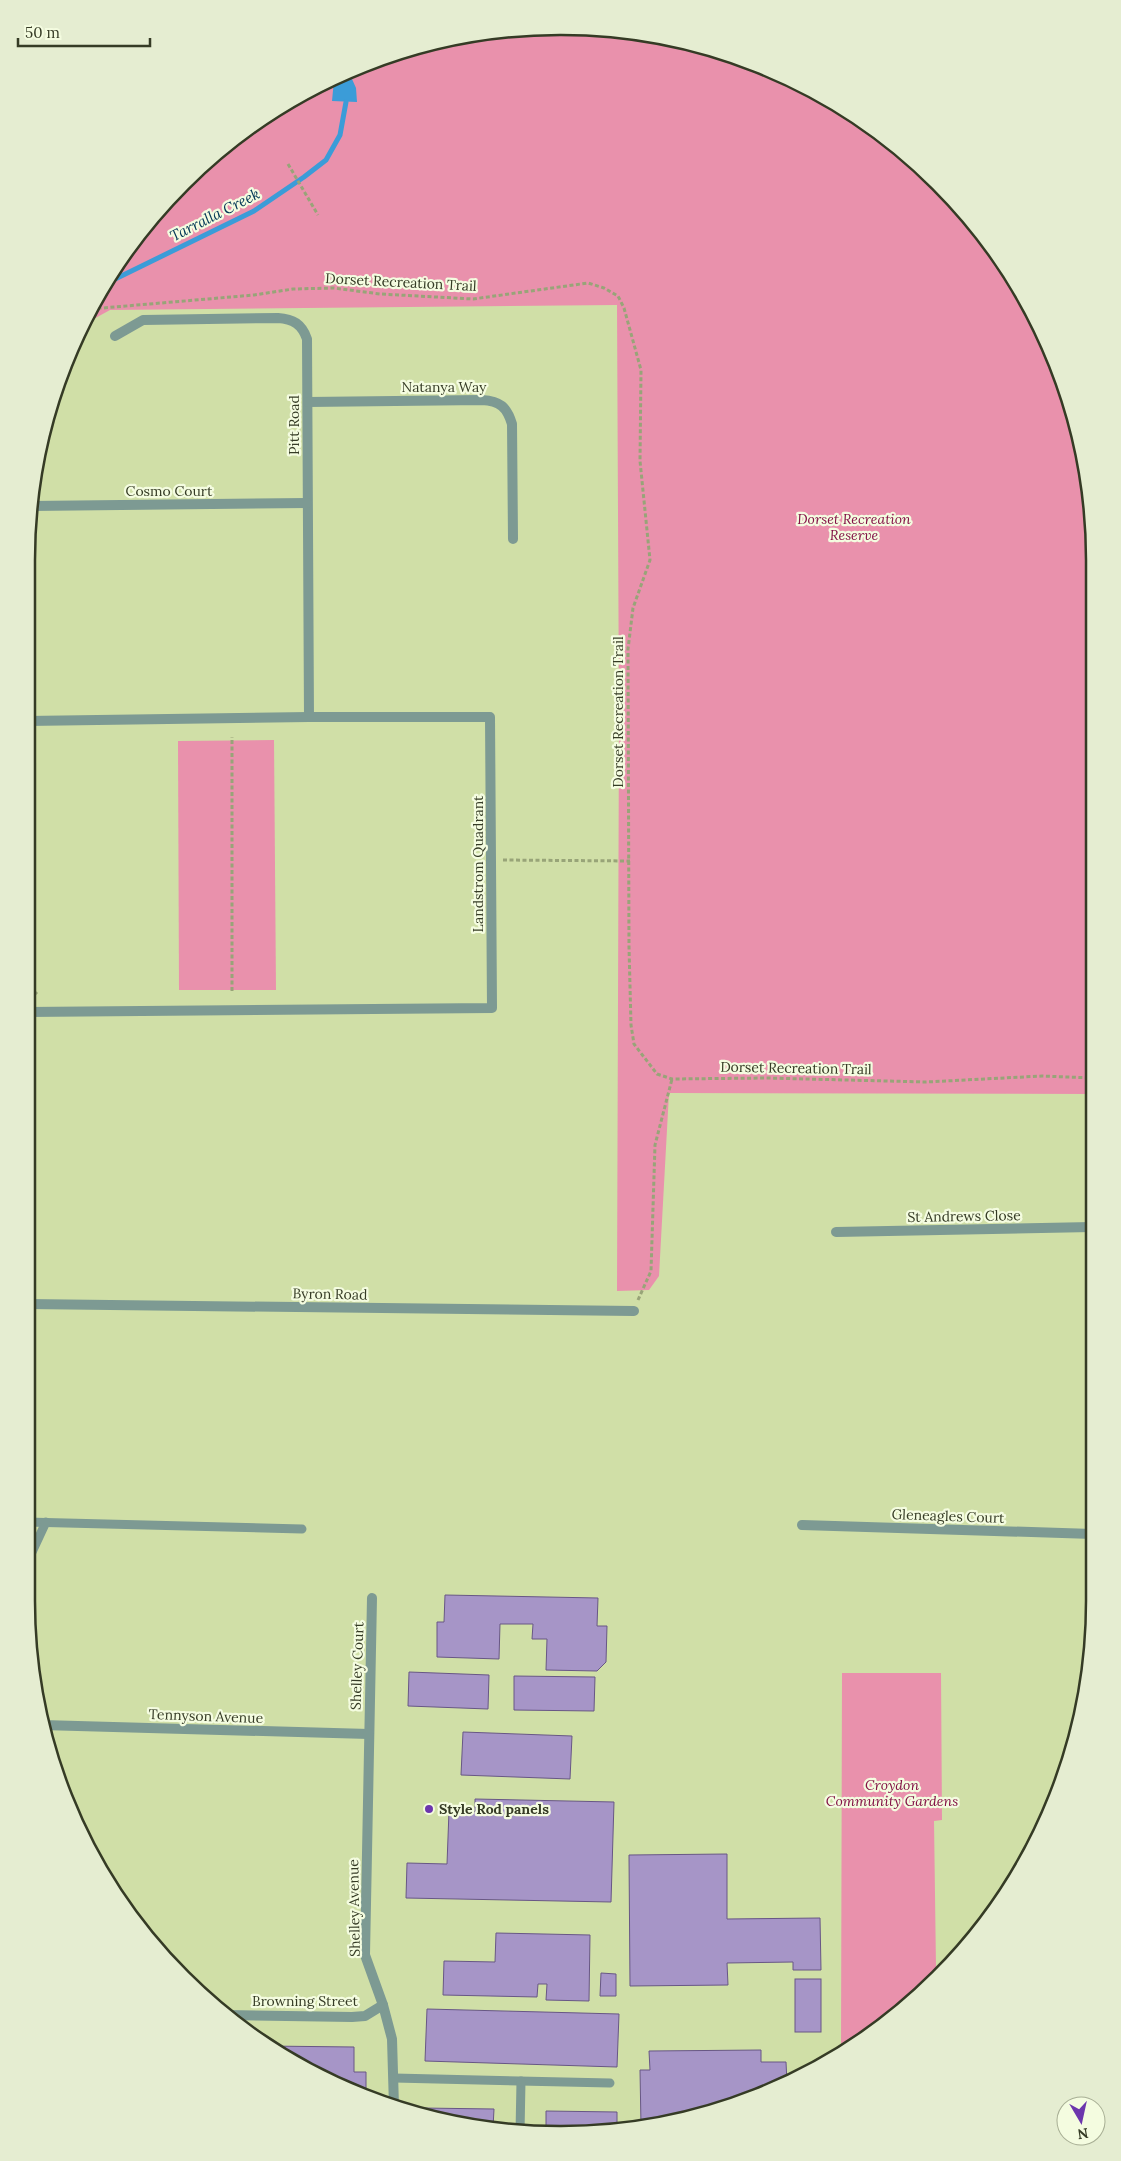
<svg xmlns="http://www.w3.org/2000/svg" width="1121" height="2161" font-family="Lora,serif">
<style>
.green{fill:#e991ac}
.water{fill:#3b9cd8}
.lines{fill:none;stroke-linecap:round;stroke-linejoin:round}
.stream{stroke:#3b9cd8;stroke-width:5}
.building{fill:#a695c7;stroke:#685785}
.path{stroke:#98a478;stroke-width:3;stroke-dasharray:4 2.5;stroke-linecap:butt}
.lane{stroke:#7d9a93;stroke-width:9}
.street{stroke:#7d9a93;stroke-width:10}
.poi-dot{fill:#6c36ad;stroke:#f4fce0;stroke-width:2}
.labels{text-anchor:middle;stroke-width:4.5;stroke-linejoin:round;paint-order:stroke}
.street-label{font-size:14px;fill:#353b25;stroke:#f4fce0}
.park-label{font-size:14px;font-style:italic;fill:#831145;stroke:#f4fce0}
.poi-label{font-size:14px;font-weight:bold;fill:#353b25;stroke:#f4fce0;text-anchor:start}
.water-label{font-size:15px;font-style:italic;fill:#003655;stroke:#f4fce0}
.rim{fill:none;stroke:#353b25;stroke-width:2.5}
</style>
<rect width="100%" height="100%" fill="#d0dfa7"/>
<g class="green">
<polygon points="596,27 699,45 797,81 913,159 985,235 1054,356 1090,490 1092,1094 669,1093 659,1276 649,1290 617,1291 619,718 617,305 110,310 81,326 137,235 208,159 294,98 389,55 491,31"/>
<polygon points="274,740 276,990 179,990 178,741"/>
<polygon points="842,1673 941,1673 942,1820 934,1821 936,1968 945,1968 945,1971 938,1978 857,2045 841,2053"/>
</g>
<path class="water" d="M 398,52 C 393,56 386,61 380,64 C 368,68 360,66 352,79 L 356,88 L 357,102 L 332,101 L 334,80 L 389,55 Z"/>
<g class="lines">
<polyline class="stream" points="107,283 254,211 304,177 326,160 340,135 346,102"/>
</g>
<g class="building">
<polygon points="445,1595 598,1598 597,1626 607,1626 606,1662 597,1671 546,1670 547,1639 532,1639 533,1624 500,1624 499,1659 437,1657 437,1622 444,1622"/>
<polygon points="409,1672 489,1675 488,1709 408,1706"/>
<polygon points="514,1676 595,1677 594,1711 514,1710"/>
<polygon points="463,1732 572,1736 570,1779 461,1775"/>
<polygon points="475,1799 614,1802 611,1902 406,1898 407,1863 447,1864 449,1811 475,1812"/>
<polygon points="727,1854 727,1919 820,1918 821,1970 793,1970 793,1962 727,1963 728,1985 630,1986 629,1855"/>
<polygon points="496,1933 590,1935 589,2001 546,2000 547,1984 538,1984 537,1997 443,1995 444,1961 495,1962"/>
<polygon points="601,1973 616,1974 616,1996 600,1996"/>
<rect x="795" y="1979" width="26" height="53"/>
<polygon points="427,2009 619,2014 617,2067 425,2061"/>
<polygon points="266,2046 354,2047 354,2072 366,2072 366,2097 356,2094"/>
<polygon points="761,2050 761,2062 786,2062 787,2083 765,2094 698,2117 641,2126 640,2070 650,2070 649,2051"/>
<polygon points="422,2108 494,2109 493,2128 423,2117"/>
<polygon points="546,2111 617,2112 617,2130 596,2134 546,2134"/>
</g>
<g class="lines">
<g class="path">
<polyline points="288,164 318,215"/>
<polyline points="91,309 254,295 293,289 334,288 380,294 473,299 588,283 604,288 618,296 624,308 641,370 640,461 650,560 633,608 628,649 629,947 631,1025 634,1044 657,1074 672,1079 767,1078 926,1082 1042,1076 1092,1078"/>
<polyline points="503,860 630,861"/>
<polyline points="232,991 232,737"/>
<polyline points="30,999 37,992"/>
<polyline points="638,1300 651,1271 655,1145 672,1079"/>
</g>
<g class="lane">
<polyline points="26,1522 302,1529"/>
<polyline points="26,1565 46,1522"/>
<polyline points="394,2078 610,2083"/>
<polyline points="520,2133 521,2081"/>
</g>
<g class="street">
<path d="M 115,336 L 143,320 L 278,318 C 293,319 302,324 307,339 L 309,717"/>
<path d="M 308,402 L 482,400 C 500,401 507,407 512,424 L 513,539"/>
<polyline points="31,506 307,503"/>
<polyline points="27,1012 492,1008 490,717 309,717 27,721"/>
<polyline points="836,1232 1092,1227"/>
<polyline points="27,1304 634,1311"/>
<polyline points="802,1525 1093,1534"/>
<polyline points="372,1598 365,1955 383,2005 392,2039 394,2107"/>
<polyline points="42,1725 369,1734"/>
<polyline points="225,2015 352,2017 365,2016 383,2005"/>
</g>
</g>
<circle class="poi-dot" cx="429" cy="1809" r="5"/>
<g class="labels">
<g class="street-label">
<text transform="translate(401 282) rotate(3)" y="5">Dorset Recreation Trail</text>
<text x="444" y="392">Natanya Way</text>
<text transform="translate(294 425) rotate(-90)" y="5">Pitt Road</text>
<text x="169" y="496">Cosmo Court</text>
<text transform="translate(618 712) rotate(-90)" y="5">Dorset Recreation Trail</text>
<text transform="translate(478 864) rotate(-90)" y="5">Landstrom Quadrant</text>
<text transform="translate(796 1068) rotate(1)" y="5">Dorset Recreation Trail</text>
<text transform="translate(964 1216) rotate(-1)" y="5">St Andrews Close</text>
<text transform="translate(330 1294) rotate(1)" y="5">Byron Road</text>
<text transform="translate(948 1516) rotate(2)" y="5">Gleneagles Court</text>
<text transform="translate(357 1666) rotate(-88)" y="5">Shelley Court</text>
<text transform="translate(206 1716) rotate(2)" y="5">Tennyson Avenue</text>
<text transform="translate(354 1908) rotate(-91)" y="5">Shelley Avenue</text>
<text x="305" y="2006">Browning Street</text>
</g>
<g class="park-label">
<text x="854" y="524">Dorset Recreation<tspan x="854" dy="16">Reserve</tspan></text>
<text x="892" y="1790">Croydon<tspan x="892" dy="16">Community Gardens</tspan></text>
</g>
<g class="poi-label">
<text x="439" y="1814">Style Rod panels</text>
</g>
<g class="water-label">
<text transform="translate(215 215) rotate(-27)" y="5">Tarralla Creek</text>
</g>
</g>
<path d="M0 0H1121V2161H0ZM560 35H561A525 525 0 0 1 1086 560V1601A525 525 0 0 1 561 2126H560A525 525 0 0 1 35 1601V560A525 525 0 0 1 560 35Z" fill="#e5edd1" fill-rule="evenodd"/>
<path class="rim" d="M560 35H561A525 525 0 0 1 1086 560V1601A525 525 0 0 1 561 2126H560A525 525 0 0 1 35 1601V560A525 525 0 0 1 560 35Z"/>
<g transform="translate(1081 2121) rotate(171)"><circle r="24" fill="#f4fce0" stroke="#a8af95"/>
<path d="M0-4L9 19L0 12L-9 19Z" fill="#6c36ad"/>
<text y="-8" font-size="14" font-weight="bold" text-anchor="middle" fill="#353b25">N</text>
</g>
<path d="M18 38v8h132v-8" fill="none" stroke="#353b25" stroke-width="2.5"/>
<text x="25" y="38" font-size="15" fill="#353b25" stroke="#f4fce0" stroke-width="4" paint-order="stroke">50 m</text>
</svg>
